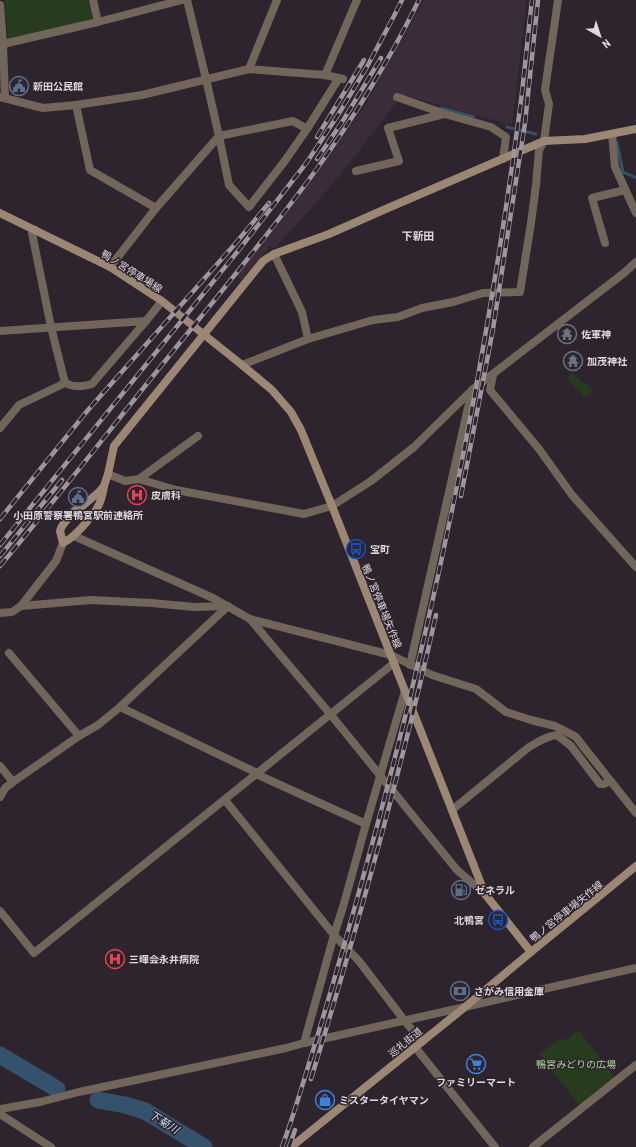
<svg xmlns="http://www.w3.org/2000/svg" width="636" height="1147" font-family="'Roboto Condensed','Noto Sans JP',sans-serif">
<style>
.built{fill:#3a2c39}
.green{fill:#273b1e}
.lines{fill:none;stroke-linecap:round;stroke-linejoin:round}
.stream{stroke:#34526c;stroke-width:3}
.river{stroke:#34526c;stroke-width:17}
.street{stroke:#726559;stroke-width:8}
.secondary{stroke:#9c8774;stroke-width:8}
.rail-casing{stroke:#9e969d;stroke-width:4.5}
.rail{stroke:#2e242d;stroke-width:3;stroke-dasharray:9;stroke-linecap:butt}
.labels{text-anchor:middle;stroke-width:3;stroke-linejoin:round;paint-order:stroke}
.poi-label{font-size:10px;font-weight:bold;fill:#dfd9df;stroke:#2e242d;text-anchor:start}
.street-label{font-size:10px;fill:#dfd9df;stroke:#2e242d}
.park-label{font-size:10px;fill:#add59d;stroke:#2e242d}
.neighbourhood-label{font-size:11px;font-weight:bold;fill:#dfd9df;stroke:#2e242d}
.water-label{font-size:11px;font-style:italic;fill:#bddcf8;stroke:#2e242d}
</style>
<rect width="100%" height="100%" fill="#2e242d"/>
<polygon class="built" points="424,0 527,0 512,125 402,95 341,174 306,214 274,249 270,246 241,281 236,276 276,227 336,147 365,105"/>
<g class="green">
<polygon points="4,0 88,0 93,20 8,39"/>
<polygon points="573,373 582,383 585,382 593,391 584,397 567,378"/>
<polygon points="578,1030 615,1077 579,1105 539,1054 562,1038 566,1041"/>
</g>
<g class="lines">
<g class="stream">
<polyline points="441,108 474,117"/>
<polyline points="507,127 536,134"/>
<polyline points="617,143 623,172 636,178"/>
</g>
<g class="river">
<polyline points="0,1055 57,1089"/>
<polyline points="98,1100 125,1105 145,1111 204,1147"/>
</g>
<g class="street">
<polyline points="93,0 98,22"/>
<polyline points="0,5 3,44 98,22 182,0"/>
<polyline points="3,44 5,98"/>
<polyline points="249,69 277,0"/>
<polyline points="325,75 357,0"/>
<polyline points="0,97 43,108 76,105 142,95 249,69 325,75 343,79"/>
<polyline points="397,97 445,114 491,127 506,137 503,159"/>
<polyline points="76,105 90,170 156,208"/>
<polyline points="307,129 293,121 219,136 229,185 249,207 284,162 307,129 339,78"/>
<polyline points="612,134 615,167 636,213"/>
<polyline points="356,171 399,161 388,128 444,114"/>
<polyline points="35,230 32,233 51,327 65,383"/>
<polyline points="605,243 592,198 625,190"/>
<polyline points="274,254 302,312 308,339"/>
<polyline points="110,267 156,208 219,136 206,79 187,0"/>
<polyline points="0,331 146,321"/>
<polyline points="242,365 308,339 373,320 398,317 422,308 453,302 483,293 520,292 531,223 536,185 539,150 544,141 549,104 545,90 558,0"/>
<polyline points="493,375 490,390 539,449 572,495 636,567"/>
<path d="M 0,428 L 19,405 L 65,383 C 73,387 83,387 92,384 L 146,321 L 162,301"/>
<polyline points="108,474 125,481 139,479 176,490 304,514 332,506 371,481 385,470 414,447 472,390 624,273 636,262"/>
<polyline points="139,479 198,436"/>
<polyline points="74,536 213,598 250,619 391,655 432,675 476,689 506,712 531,720 555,726 567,732 576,737 586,750 636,813"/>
<polyline points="21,606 56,561 63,543"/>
<polyline points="0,613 12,612 21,606 91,600 152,603 194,607 227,606"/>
<polyline points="250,619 331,715 457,870 485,894"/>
<polyline points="9,653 79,736"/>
<polyline points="410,665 472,390"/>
<polyline points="120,707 228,606"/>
<polyline points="0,766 13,782"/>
<polyline points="256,774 366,824"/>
<polyline points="0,797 5,788 13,782 79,736 98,725 120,707 257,773"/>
<polyline points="225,800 334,935 359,961 404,1020 422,1042"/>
<path d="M 452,810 L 529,747 C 538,742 546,736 557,735 L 571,746 L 600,784 L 604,784 L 610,781"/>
<polyline points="0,911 34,953 394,663"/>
<polyline points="304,1043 334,935 343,907 366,824 405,691"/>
<polyline points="415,1047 495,1147"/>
<polyline points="0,1109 40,1102 79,1092 286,1048 304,1043 465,1007 636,968"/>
<polyline points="0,1114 51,1147"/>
<polyline points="533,1147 636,1065"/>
</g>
<g class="secondary">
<polyline points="0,213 110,267 162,301 242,365 272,390 291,412 301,430 332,506 485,894 531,952 636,866"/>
<polyline points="104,486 108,474 114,446 263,261 274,254 329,234 388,208 544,141 585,139 636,129"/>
<path d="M 104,486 C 103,493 100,504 96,510 C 88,521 75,537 63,543 L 60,531 L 62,526 L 74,511 L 80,508 L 99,492 Z"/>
<polyline points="291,1147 465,1007 531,952"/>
</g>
<defs>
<g id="rail">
<polyline points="317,137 364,60"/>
<polyline points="317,159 344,119 381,58"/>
<polyline points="461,496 493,329 525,123 538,0"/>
<polyline points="0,519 88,410 235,244 269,203"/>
<polyline points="0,545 238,251 307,162 338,115 368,65 395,14 402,0"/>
<polyline points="0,556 62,480"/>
<path d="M 0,566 C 64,490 124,411 187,334 C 231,280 275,226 316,170 C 355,116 390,59 419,0"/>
<path d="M 311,1079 C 358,926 401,771 436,615"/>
<path d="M 282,1147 C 293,1117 302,1087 311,1057 C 330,995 348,932 365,870 C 433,625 484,375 518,123 C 524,82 527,41 532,0"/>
<polyline points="289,1147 295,1130"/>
</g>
</defs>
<use href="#rail" class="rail-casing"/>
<use href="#rail" class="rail"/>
</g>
<defs>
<symbol id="civic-ring" viewBox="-11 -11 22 22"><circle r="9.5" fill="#2e242d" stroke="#5c6f8a" stroke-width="1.5"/><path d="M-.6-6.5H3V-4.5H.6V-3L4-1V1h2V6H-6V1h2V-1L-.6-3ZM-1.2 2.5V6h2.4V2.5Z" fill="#5c6f8a"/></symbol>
<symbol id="temple-ring" viewBox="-11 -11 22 22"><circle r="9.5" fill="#2e242d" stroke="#6b7280" stroke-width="1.5"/><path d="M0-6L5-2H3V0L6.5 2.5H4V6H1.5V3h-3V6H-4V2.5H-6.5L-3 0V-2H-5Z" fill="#6b7280"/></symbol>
<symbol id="hospital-ring" viewBox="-11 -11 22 22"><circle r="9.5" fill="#2e242d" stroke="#e0444e" stroke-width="1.5"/><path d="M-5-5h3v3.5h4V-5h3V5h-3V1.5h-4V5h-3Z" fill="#e0444e"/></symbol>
<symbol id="bus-ring" viewBox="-11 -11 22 22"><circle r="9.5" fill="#2e242d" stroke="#1a4fb4" stroke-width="1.5"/><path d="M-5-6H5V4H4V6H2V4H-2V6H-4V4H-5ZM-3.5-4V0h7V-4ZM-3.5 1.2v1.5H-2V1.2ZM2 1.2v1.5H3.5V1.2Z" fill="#1a4fb4"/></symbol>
<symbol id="fuel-ring" viewBox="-11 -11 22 22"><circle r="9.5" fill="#2e242d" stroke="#5c6f8a" stroke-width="1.5"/><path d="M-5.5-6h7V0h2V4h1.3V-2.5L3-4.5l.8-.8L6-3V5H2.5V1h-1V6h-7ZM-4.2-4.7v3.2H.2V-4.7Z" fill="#5c6f8a"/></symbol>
<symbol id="bank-ring" viewBox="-11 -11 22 22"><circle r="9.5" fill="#2e242d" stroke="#5c6f8a" stroke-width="1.5"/><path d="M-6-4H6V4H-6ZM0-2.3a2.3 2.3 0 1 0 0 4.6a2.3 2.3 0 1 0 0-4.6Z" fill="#5c6f8a"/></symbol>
<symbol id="supermarket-ring" viewBox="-11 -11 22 22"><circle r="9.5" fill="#2e242d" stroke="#3f7fe0" stroke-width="1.5"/><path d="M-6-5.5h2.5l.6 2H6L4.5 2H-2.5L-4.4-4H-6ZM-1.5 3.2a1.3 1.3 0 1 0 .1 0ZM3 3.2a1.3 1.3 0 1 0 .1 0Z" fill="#3f7fe0"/></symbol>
<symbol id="shop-ring" viewBox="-11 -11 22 22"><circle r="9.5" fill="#2e242d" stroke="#3f7fe0" stroke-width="1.5"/><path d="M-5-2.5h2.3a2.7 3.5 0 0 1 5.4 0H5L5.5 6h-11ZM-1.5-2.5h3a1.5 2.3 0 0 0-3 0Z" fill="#3f7fe0"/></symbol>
</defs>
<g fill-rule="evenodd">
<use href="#civic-ring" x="8" y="75" width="22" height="22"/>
<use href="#temple-ring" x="556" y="323" width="22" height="22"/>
<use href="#temple-ring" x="562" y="350" width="22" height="22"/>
<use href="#hospital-ring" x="126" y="484" width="22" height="22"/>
<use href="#civic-ring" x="67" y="486" width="22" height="22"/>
<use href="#bus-ring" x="345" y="538" width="22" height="22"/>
<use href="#fuel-ring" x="450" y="879" width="22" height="22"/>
<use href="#bus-ring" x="487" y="909" width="22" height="22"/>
<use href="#hospital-ring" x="104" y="948" width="22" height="22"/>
<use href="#bank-ring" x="449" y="980" width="22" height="22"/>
<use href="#supermarket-ring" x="465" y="1053" width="22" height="22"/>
<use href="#shop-ring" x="314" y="1089" width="22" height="22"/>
</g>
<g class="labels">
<g class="poi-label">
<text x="33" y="90">新田公民館</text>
<text x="581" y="338">佐軍神</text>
<text x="587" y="365">加茂神社</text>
<text x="151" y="499">皮膚科</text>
<text x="78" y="519" text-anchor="middle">小田原警察署鴨宮駅前連絡所</text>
<text x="370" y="553">宝町</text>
<text x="475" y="894">ゼネラル</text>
<text x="484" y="924" text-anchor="end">北鴨宮</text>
<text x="129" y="963">三暉会永井病院</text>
<text x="474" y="995">さがみ信用金庫</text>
<text x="476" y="1086" text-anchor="middle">ファミリーマート</text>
<text x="339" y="1104">ミスタータイヤマン</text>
</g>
<g class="street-label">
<text transform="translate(132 271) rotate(32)" y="4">鴨ノ宮停車場線</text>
<text transform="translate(382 606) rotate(68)" y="4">鴨ノ宮停車場矢作線</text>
<text transform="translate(566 911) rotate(-39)" y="4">鴨ノ宮停車場矢作線</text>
<text transform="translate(405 1042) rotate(-39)" y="4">巡礼街道</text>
</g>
<g class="park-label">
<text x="576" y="1068">鴨宮みどりの広場</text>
</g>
<g class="neighbourhood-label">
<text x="418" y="240">下新田</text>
</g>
<g class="water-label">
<text transform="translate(164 1122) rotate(32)" y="4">下菊川</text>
</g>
</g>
<g transform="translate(600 36) rotate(141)" stroke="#2e242d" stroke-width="3" paint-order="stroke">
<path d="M0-3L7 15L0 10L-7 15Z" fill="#dfd9df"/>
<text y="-6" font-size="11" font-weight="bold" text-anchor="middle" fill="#dfd9df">N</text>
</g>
</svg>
